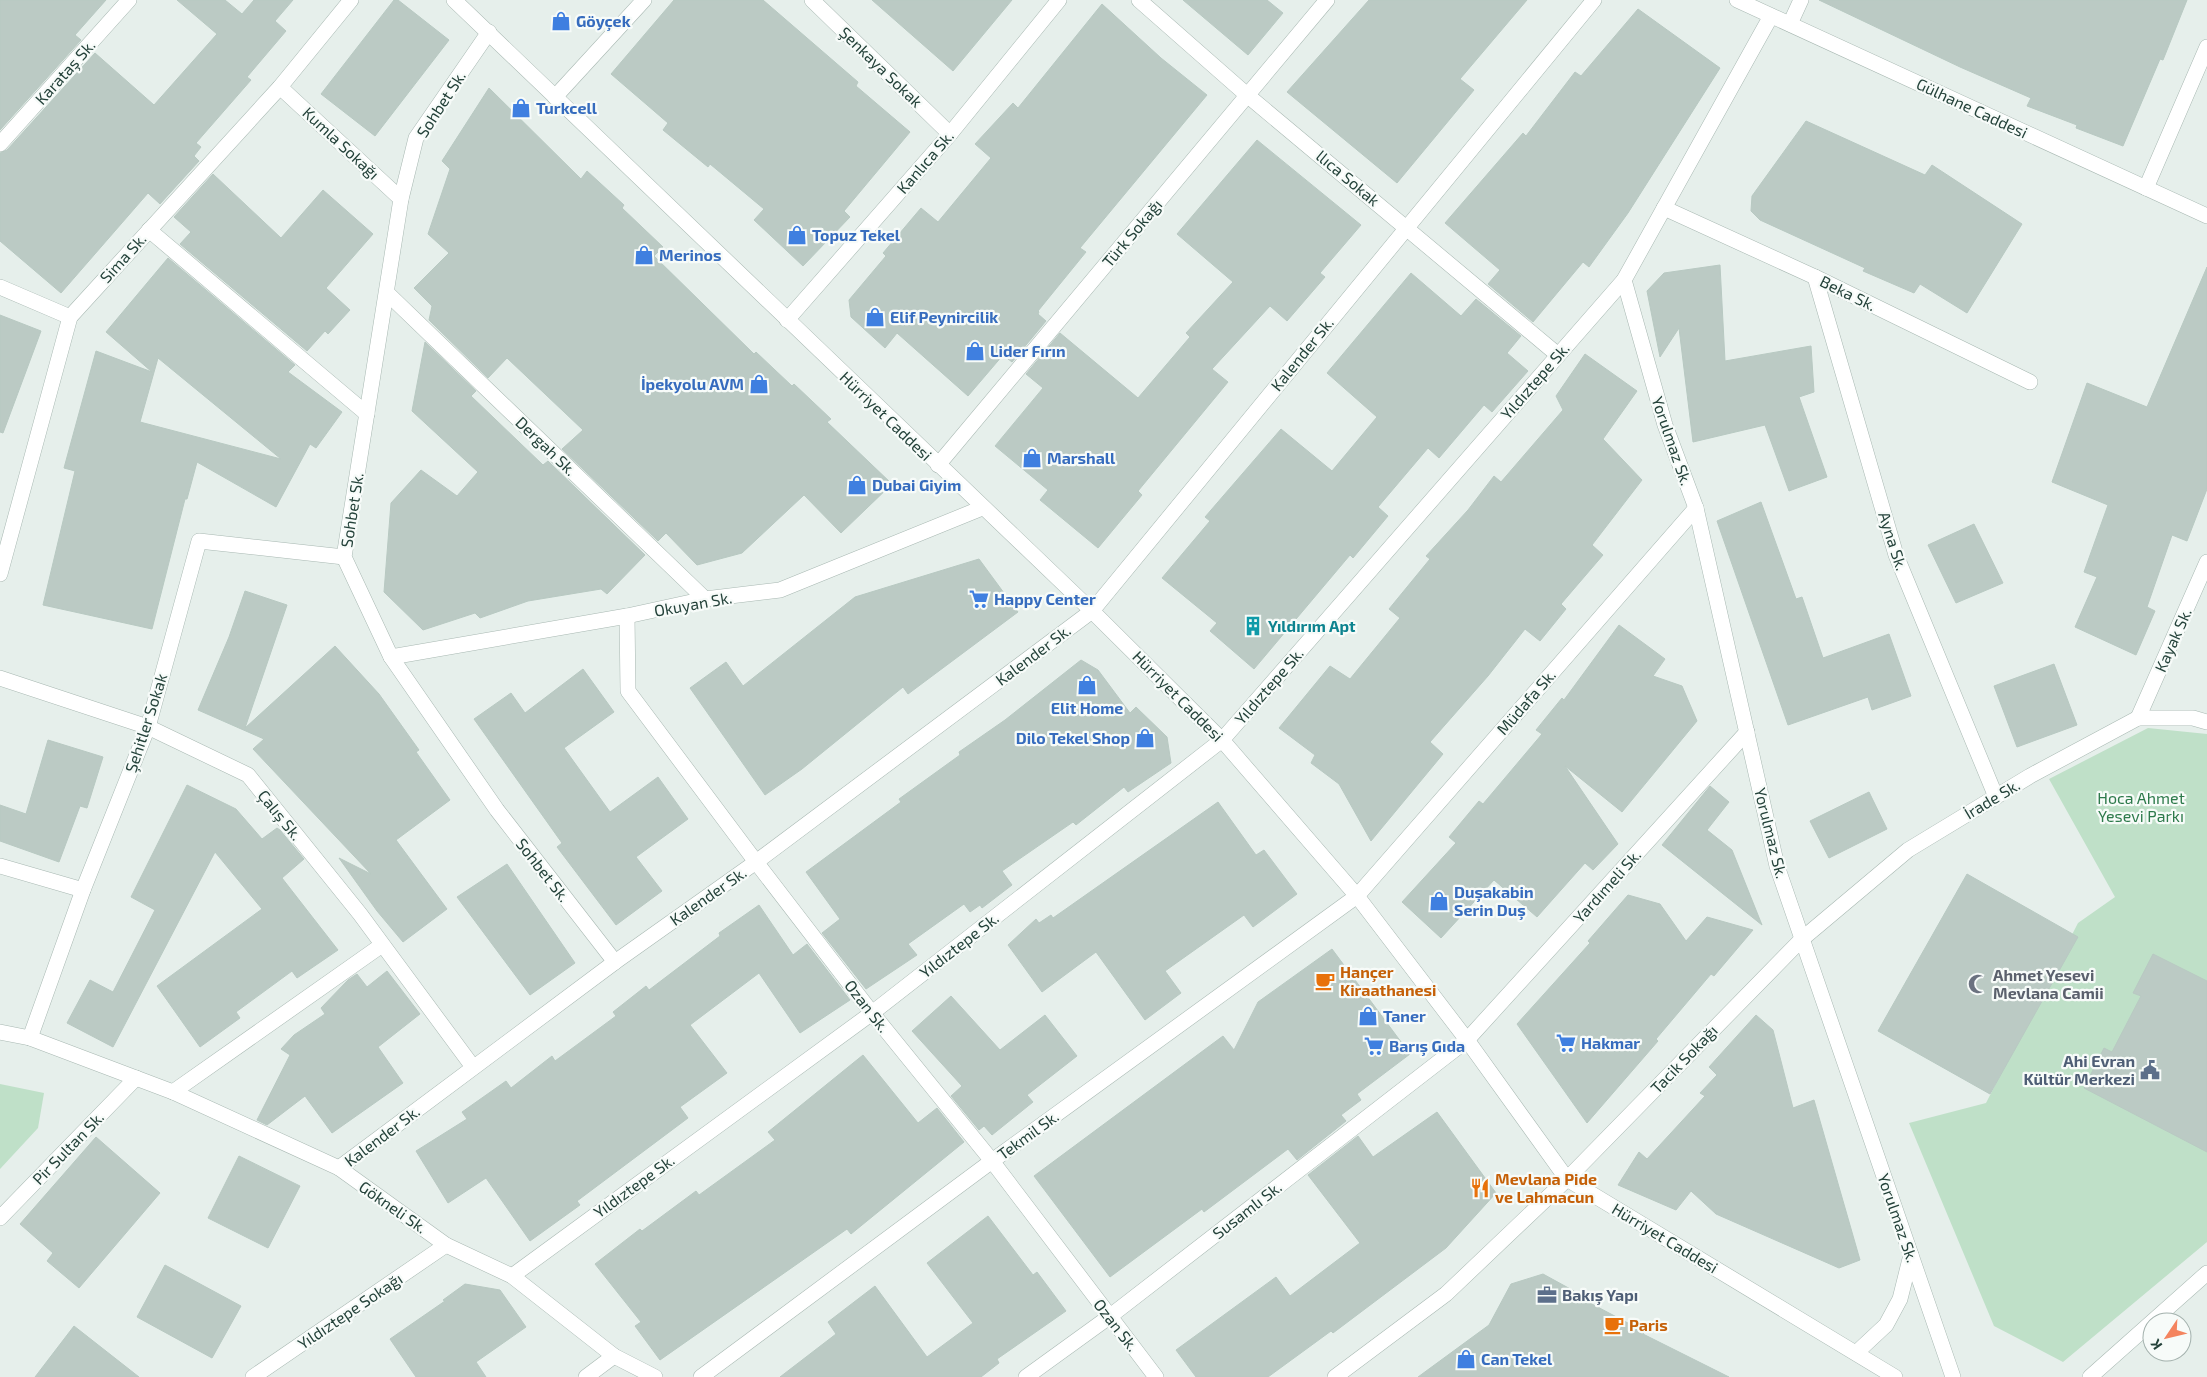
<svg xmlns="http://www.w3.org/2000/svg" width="2207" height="1377" font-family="'Exo 2',sans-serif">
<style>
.green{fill:#bfe0c8}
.building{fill:#bbcac4;stroke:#b8c9c2;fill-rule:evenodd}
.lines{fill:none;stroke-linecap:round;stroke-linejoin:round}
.minor-casing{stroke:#a8b8b2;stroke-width:16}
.minor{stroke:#fff;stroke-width:15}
.labels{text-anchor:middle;stroke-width:4.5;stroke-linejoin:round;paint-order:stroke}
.shop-label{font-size:16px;font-weight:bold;fill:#366cbe;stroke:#f7fbf9;text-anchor:start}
.street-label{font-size:16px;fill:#24423a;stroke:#f7fbf9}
.culture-label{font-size:16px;font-weight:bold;fill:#0d838f;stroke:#f7fbf9;text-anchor:start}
.park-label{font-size:16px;fill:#2d7a4b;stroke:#f7fbf9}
.food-label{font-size:16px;font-weight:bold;fill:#c56008;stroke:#f7fbf9;text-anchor:start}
.worship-label{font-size:16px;font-weight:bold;fill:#5b616d;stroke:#f7fbf9;text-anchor:start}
.service-label{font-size:16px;font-weight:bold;fill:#4e5e75;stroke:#f7fbf9;text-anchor:end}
</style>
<rect width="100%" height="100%" fill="#e6efeb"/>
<g class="green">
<polygon points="2148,728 2207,734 2207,1242 2063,1362 1994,1326 1909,1123 1986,1103 2078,923 2115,897 2049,779"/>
<polygon points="0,1084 44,1093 38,1128 0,1169"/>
</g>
<g class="building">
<polygon points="0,0 106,0 75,35 81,40 0,130"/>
<polygon points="177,0 225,0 242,14 254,0 293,0 275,21 286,31 247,77 251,80 196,143 201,147 194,156 199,161 160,204 148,193 61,293 0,241 0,153 7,150 95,53 154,105 217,34"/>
<polygon points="394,0 398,0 449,40 375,136 321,94"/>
<polygon points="674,0 763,0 858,82 856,86 910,132 844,211 850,217 803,266 754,220 764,209 710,164 708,167 663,130 668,123 611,74"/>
<polygon points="872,0 1012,0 953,71"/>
<polygon points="1183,0 1267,0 1283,13 1248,55"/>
<polygon points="1369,0 1527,0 1460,79 1474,90 1397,183 1287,92"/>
<polygon points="1819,0 2187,0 2163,60 2160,59 2123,146 2076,128 2077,125 2027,106 2031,98 1960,67"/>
<polygon points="1102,4 1161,58 1207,95 1080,248 1086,252 1038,311 1039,312 1038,314 1046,321 1012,362 1003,355 968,396 897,333 885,348 851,317 849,300 886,256 883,253 921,208 938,222 991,158 975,144 1013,103 1018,108"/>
<polygon points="1638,9 1720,68 1628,213 1589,267 1583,262 1533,322 1488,284 1500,270 1445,223 1523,133 1526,136 1575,72 1581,76"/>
<polygon points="489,88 581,179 587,171 624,205 622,208 663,247 654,256 754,354 756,352 792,386 794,384 831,419 827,422 892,484 841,533 804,495 742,553 697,565 666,533 658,541 562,449 583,430 507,358 488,378 429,320 432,306 414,288 449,253 428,234 450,169 442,161"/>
<polygon points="1806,121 1925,175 1932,165 2022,224 1967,313 1920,284 1914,293 1863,271 1865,268 1760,220 1751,211 1752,196"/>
<polygon points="1257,140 1361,225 1320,273 1325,277 1287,321 1270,306 1212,369 1228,382 1138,491 1142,495 1098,548 1040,500 1048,490 995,446 1043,388 1026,374 1060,333 1138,398 1190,337 1186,333 1233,282 1177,234"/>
<polygon points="213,174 281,238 323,190 373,234 326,288 350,310 328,334 325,331 307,351 180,244 191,232 174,217"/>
<path d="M 168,258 L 295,365 L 288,372 L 342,412 L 316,448 L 310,444 L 276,507 L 197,462 L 187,499 L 185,499 L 152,629 L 43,605 L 75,471 L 64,468 L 96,351 L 152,372 L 106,332 ZM 158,358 L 281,459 L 140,422 Z"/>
<polygon points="1720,265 1725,361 1811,346 1814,392 1799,397 1827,477 1789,491 1765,425 1693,442 1679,328 1660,357 1647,291 1664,273"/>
<polygon points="2207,267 2207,489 2187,541 2172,535 2147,607 2155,611 2136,655 2075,627 2097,577 2084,572 2108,505 2052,482 2087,383 2147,407"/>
<polygon points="1411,273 1461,316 1476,299 1521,336 1507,353 1528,371 1492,412 1484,405 1439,458 1428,448 1378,507 1388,516 1353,558 1350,555 1254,669 1210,631 1217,623 1162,578 1210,521 1205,517 1281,429 1332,471 1377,417 1327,373"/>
<polygon points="0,315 41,331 3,433 0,432"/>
<polygon points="425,342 476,391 471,396 543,465 548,461 645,555 607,594 601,589 528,601 480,618 475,613 423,630 384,592 391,503 421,470 457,496 478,472 412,411"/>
<polygon points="1585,354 1637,391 1603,439 1642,480 1592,545 1603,555 1561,604 1566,609 1540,641 1525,629 1488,676 1430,742 1443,754 1371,841 1339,784 1311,763 1315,755 1279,728 1330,666 1350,679 1400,618 1389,609 1430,559 1426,556 1468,510 1494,476 1501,482 1563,410 1556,396"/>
<polygon points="1761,502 1796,599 1802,597 1823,658 1889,634 1911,696 1872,710 1868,697 1788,725 1717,521"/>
<polygon points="1974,524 2003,583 1956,603 1928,545"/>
<polygon points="979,559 1018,612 908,694 903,687 802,769 765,795 690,688 726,662 743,686 855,597"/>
<polygon points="245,591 287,605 245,728 335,646 379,694 419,750 416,752 450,800 396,840 447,909 403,942 377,911 339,858 371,874 253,749 264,739 198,710 229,637"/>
<polygon points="1619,625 1665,659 1653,676 1682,686 1697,721 1622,812 1565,766 1618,844 1593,870 1585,863 1537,917 1494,880 1441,938 1402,902 1456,843 1449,837 1479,801 1483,804 1542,734 1536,730 1562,698 1564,700"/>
<polygon points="1081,660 1098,670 1130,713 1136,707 1167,737 1171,763 1128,792 1124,787 1076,825 1073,822 1002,871 1012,885 982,908 980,905 970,912 964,904 908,944 917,955 866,989 822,933 840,919 806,872 901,802 899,799 960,755 959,752 1005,720"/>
<polygon points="2054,664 2077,725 2017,747 1994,686"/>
<polygon points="583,669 614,712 564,748 610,812 658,777 688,819 636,857 662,891 616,925 557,847 562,843 474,719 511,693 525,713"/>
<polygon points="48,740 103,757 87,808 80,806 59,862 0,841 0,805 26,814"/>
<polygon points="187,785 236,809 262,839 277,828 280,830 304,859 282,878 338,950 297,978 292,971 236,1012 240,1018 200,1047 157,986 262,909 215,852 113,1047 67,1023 90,980 113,992 155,910 131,897"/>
<polygon points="1710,786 1729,802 1707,830 1732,850 1762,925 1662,845"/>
<polygon points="1869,792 1887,829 1829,858 1810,821"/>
<polygon points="1218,802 1256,855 1264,850 1297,894 1253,927 1244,915 1165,971 1181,993 1145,1020 1096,952 1042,992 1008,945 1036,919 1039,923 1051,915 1053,918"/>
<polygon points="507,864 575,963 530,995 457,897"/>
<polygon points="1967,874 2078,937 1990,1094 1878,1031"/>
<polygon points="1628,895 1660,904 1686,941 1707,917 1753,930 1714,976 1711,974 1656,1039 1658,1041 1587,1123 1517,1024 1590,943 1588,941"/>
<polygon points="759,905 793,955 807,944 850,1000 800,1033 759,973 690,1025 727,1073 680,1107 688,1118 577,1201 580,1205 530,1241 486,1178 448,1203 416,1151 467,1119 462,1112 506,1081 511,1088 552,1056 555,1061 616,1016 613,1012 646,986 649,990 720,936 719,933"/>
<polygon points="1332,949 1410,1054 1357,1094 1361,1100 1341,1115 1346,1121 1297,1160 1288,1149 1204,1212 1202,1209 1110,1277 1034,1176 1223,1036 1234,1050 1258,1002"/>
<polygon points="2153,954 2207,981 2207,1152 2084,1088 2104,1048 2112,1052 2141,996 2133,993"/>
<polygon points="387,971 420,1014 378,1047 403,1083 332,1133 305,1096 267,1125 257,1120 290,1055 281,1049 294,1035 325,1014 321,1008 348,980 357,974 367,987"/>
<polygon points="951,996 1000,1050 1045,1015 1077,1056 1027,1095 1033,1102 992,1135 984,1126 979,1130 951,1096 962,1086 912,1031"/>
<polygon points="1756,1015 1773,1030 1793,1108 1814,1100 1860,1260 1839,1268 1716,1214 1691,1191 1676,1210 1618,1185 1639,1152 1647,1159 1705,1096 1700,1093 1717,1075 1709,1067"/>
<polygon points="863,1055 918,1123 937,1108 964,1142 851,1234 847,1229 660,1360 635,1326 641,1322 595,1264 640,1229 642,1231 696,1191 699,1195 775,1140 768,1132"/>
<polygon points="1437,1112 1496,1193 1446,1248 1333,1333 1331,1331 1268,1377 1196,1377 1176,1350 1276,1277 1290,1296 1360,1243 1308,1175 1358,1136 1373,1157"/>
<polygon points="96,1137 160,1193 79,1288 47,1261 53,1253 20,1224"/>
<polygon points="239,1156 300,1186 268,1248 208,1218"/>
<polygon points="988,1216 1033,1275 1037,1272 1066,1311 997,1359 999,1363 981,1377 780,1377 836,1334 828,1322 875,1286 927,1357 973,1323 927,1263"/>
<polygon points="165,1265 241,1306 212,1358 137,1317"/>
<polygon points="1543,1274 1574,1291 1573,1294 1645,1332 1643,1334 1729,1377 1418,1377 1489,1325 1511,1284"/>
<polygon points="465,1284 500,1290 526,1327 476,1362 486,1377 416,1377 390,1339 445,1301 443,1300"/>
<polygon points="74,1326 139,1377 35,1377"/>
</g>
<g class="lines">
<defs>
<g id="minor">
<polyline points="454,0 1092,611 1222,740 1357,896 1467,1040 1567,1179 1895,1377"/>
<polyline points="812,0 950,134"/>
<polyline points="1139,0 1247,95 1558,355"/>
<polyline points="1737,0 2207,216"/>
<polyline points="1790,24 1801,0"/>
<polyline points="489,32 416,138 401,199 344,557 391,657 497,810 615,962"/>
<polyline points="280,87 401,199"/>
<polyline points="555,97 644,0"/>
<polyline points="0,144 129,0"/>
<polyline points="2146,188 2207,47"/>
<polyline points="1664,208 1815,277 2030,382"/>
<polyline points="149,230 367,414"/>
<polyline points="1815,277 1896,555 1996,797"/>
<polyline points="1624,280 1665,425 1696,508 1777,866 1953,1377"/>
<polyline points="0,287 70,317"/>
<polyline points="387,293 705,599"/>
<polyline points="787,320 950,134 1059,0"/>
<polyline points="938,465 1327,0"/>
<polyline points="0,574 70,317 280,87 351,0"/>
<polyline points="627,616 628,691 756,862 872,1013 992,1161 1156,1377"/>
<polyline points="391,657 627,616 705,599 780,590 982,508"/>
<polyline points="0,678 148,727 248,775 360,914 473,1067"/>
<polyline points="2138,718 2207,562"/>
<polyline points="0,866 83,890"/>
<polyline points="0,1032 30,1038 173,1092 339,1168 446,1245 512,1276 614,1356 655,1377"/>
<polyline points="30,1038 83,890 148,727 199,541 344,557"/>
<polyline points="173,1092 382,945"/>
<polyline points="339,1168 615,962 756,862 1092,611 1594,0"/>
<polyline points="0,1218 136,1078"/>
<polyline points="512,1276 872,1013 1222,740 1624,280 1771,16"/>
<polyline points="1856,1353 1886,1325 1900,1299 1911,1255"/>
<polyline points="253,1377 446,1245"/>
<polyline points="586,1377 614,1356"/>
<polyline points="701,1377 992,1161 1357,896 1696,508"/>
<polyline points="1026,1377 1109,1317 1467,1040 1747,732"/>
<polyline points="1335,1377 1446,1294 1567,1179 1802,939 1908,850 2030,776 2138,718 2193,718 2207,722"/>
<polyline points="2090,1377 2207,1273"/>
</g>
</defs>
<use href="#minor" class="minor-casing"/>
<use href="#minor" class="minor"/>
</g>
<defs>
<symbol id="shop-bare" viewBox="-9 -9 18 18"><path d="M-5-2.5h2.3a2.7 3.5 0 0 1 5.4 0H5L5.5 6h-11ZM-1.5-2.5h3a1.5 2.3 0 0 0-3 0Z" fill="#3f7fe0" stroke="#f7fbf9" stroke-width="2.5" paint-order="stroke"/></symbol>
<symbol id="supermarket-bare" viewBox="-9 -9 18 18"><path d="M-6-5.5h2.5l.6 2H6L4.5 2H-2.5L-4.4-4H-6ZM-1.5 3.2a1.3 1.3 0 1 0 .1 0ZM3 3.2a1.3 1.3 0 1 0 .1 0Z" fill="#3f7fe0" stroke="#f7fbf9" stroke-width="2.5" paint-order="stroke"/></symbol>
<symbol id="building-bare" viewBox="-9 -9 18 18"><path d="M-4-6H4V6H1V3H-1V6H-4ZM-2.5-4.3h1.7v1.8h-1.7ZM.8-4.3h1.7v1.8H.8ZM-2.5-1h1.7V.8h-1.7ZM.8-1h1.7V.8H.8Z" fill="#0f9aa8" stroke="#f7fbf9" stroke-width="2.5" paint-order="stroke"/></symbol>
<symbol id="cafe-bare" viewBox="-9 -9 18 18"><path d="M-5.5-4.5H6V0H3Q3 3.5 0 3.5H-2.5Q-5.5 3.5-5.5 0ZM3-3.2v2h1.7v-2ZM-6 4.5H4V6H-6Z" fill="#e8710a" stroke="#f7fbf9" stroke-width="2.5" paint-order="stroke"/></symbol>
<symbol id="mosque-bare" viewBox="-9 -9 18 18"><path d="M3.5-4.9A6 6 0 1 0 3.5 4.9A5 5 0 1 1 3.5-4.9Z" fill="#6b7280" stroke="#f7fbf9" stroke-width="2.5" paint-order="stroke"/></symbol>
<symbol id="civic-bare" viewBox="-9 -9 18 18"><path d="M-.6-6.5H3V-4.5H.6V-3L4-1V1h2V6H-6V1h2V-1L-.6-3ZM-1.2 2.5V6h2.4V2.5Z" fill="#5c6f8a" stroke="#f7fbf9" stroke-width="2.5" paint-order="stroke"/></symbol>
<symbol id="restaurant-bare" viewBox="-9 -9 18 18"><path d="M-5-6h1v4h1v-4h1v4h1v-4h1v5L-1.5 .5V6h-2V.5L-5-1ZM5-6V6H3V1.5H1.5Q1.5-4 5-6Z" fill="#e8710a" stroke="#f7fbf9" stroke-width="2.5" paint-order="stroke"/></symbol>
<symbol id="office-bare" viewBox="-9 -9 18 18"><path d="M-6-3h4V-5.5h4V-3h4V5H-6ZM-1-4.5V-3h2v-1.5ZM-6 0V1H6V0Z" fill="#5c6f8a" stroke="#f7fbf9" stroke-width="2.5" paint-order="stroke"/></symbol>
</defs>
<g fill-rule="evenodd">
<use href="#shop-bare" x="547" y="7" width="28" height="28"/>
<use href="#shop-bare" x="507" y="94" width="28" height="28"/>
<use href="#shop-bare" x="783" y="221" width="28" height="28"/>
<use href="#shop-bare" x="630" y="241" width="28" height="28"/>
<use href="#shop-bare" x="861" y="303" width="28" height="28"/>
<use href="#shop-bare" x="961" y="337" width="28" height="28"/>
<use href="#shop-bare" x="745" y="370" width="28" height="28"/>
<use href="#shop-bare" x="1018" y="444" width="28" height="28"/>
<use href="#shop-bare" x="843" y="471" width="28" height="28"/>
<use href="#supermarket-bare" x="965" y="585" width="28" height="28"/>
<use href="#building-bare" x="1239" y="612" width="28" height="28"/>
<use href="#shop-bare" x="1073" y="671" width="28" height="28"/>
<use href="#shop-bare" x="1131" y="724" width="28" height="28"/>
<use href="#shop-bare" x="1425" y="887" width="28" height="28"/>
<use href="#cafe-bare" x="1311" y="967" width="28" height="28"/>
<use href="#mosque-bare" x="1964" y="970" width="28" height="28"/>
<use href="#shop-bare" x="1354" y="1002" width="28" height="28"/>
<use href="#supermarket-bare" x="1552" y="1029" width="28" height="28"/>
<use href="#supermarket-bare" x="1360" y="1032" width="28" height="28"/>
<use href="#civic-bare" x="2136" y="1056" width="28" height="28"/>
<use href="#restaurant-bare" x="1466" y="1174" width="28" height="28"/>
<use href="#office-bare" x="1533" y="1281" width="28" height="28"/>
<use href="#cafe-bare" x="1600" y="1311" width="28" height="28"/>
<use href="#shop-bare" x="1452" y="1345" width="28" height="28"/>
</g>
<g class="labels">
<g class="shop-label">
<text x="576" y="27">Göyçek</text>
<text x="536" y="114">Turkcell</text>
<text x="812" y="241">Topuz Tekel</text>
<text x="659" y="261">Merinos</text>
<text x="890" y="323">Elif Peynircilik</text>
<text x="990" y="357">Lider Fırın</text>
<text x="744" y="390" text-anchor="end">İpekyolu AVM</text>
<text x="1047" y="464">Marshall</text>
<text x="872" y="491">Dubai Giyim</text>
<text x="994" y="605">Happy Center</text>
<text x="1087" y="714" text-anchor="middle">Elit Home</text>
<text x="1130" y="744" text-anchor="end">Dilo Tekel Shop</text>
<text x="1454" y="898">Duşakabin<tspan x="1454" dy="18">Serin Duş</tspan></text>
<text x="1383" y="1022">Taner</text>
<text x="1581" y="1049">Hakmar</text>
<text x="1389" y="1052">Barış Gıda</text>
<text x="1481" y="1365">Can Tekel</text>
</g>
<g class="street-label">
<text transform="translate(881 67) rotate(44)" y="6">Şenkaya Sokak</text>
<text transform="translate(65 72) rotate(-48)" y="6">Karataş Sk.</text>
<text transform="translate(441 104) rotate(-57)" y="6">Sohbet Sk.</text>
<text transform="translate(1972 108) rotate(25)" y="6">Gülhane Caddesi</text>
<text transform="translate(341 143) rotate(43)" y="6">Kumla Sokağı</text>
<text transform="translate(925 162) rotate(-49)" y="6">Kanlıca Sk.</text>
<text transform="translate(1348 178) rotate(40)" y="6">llıca Sokak</text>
<text transform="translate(1132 233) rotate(-50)" y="6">Türk Sokağı</text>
<text transform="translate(123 258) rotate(-48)" y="6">Sima Sk.</text>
<text transform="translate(1848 293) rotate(26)" y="6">Beka Sk.</text>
<text transform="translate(1302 354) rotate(-51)" y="6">Kalender Sk.</text>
<text transform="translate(1535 381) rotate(-49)" y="6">Yıldıztepe Sk.</text>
<text transform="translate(886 416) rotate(44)" y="6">Hürriyet Caddesi</text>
<text transform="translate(1672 441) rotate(71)" y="6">Yorulmaz Sk.</text>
<text transform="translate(546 446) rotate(44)" y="6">Dergah Sk.</text>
<text transform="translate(352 510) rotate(-81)" y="6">Sohbet Sk.</text>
<text transform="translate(1893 541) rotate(72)" y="6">Ayna Sk.</text>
<text transform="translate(693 604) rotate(-10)" y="6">Okuyan Sk.</text>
<text transform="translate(2173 640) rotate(-66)" y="6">Kayak Sk.</text>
<text transform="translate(1033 655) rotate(-37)" y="6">Kalender Sk.</text>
<text transform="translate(1269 686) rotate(-49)" y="6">Yıldıztepe Sk.</text>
<text transform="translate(1178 696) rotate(45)" y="6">Hürriyet Caddesi</text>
<text transform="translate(1526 702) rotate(-49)" y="6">Müdafa Sk.</text>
<text transform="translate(146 723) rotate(-72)" y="6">Şehitler Sokak</text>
<text transform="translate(1992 799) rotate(-31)" y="6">İrade Sk.</text>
<text transform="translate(280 815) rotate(51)" y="6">Çalış Sk.</text>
<text transform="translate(1771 833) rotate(76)" y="6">Yorulmaz Sk.</text>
<text transform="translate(543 870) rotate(52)" y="6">Sohbet Sk.</text>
<text transform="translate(1607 886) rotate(-48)" y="6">Yardımeli Sk.</text>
<text transform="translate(708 896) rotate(-35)" y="6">Kalender Sk.</text>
<text transform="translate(959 945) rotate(-38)" y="6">Yıldıztepe Sk.</text>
<text transform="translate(867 1006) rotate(52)" y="6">Ozan Sk.</text>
<text transform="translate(1684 1059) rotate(-46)" y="6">Tacik Sokağı</text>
<text transform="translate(1028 1135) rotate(-36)" y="6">Tekmil Sk.</text>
<text transform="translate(382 1136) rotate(-37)" y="6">Kalender Sk.</text>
<text transform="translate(68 1148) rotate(-46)" y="6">Pir Sultan Sk.</text>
<text transform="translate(634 1186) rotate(-36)" y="6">Yıldıztepe Sk.</text>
<text transform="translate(393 1207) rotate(35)" y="6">Gökneli Sk.</text>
<text transform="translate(1247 1210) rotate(-38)" y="6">Susamlı Sk.</text>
<text transform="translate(1898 1218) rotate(71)" y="6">Yorulmaz Sk.</text>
<text transform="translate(1665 1238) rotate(31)" y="6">Hürriyet Caddesi</text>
<text transform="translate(350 1311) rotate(-34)" y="6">Yıldıztepe Sokağı</text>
<text transform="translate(1116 1325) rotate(52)" y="6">Ozan Sk.</text>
</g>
<g class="culture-label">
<text x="1268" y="632">Yıldırım Apt</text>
</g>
<g class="park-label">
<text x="2141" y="804">Hoca Ahmet<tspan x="2141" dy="18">Yesevi Parkı</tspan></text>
</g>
<g class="food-label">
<text x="1340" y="978">Hançer<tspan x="1340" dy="18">Kiraathanesi</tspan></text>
<text x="1495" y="1185">Mevlana Pide<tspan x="1495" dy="18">ve Lahmacun</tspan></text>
<text x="1629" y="1331">Paris</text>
</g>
<g class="worship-label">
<text x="1993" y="981">Ahmet Yesevi<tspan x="1993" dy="18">Mevlana Camii</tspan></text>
</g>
<g class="service-label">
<text x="2135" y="1067">Ahi Evran<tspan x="2135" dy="18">Kültür Merkezi</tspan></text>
<text x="1562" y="1301" text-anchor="start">Bakış Yapı</text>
</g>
</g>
<g transform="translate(2167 1337) rotate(235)"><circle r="24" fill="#f7fbf9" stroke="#a3b1ad"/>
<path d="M0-4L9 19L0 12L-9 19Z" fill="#f4845f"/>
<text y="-8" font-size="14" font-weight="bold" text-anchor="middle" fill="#24423a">K</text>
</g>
</svg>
